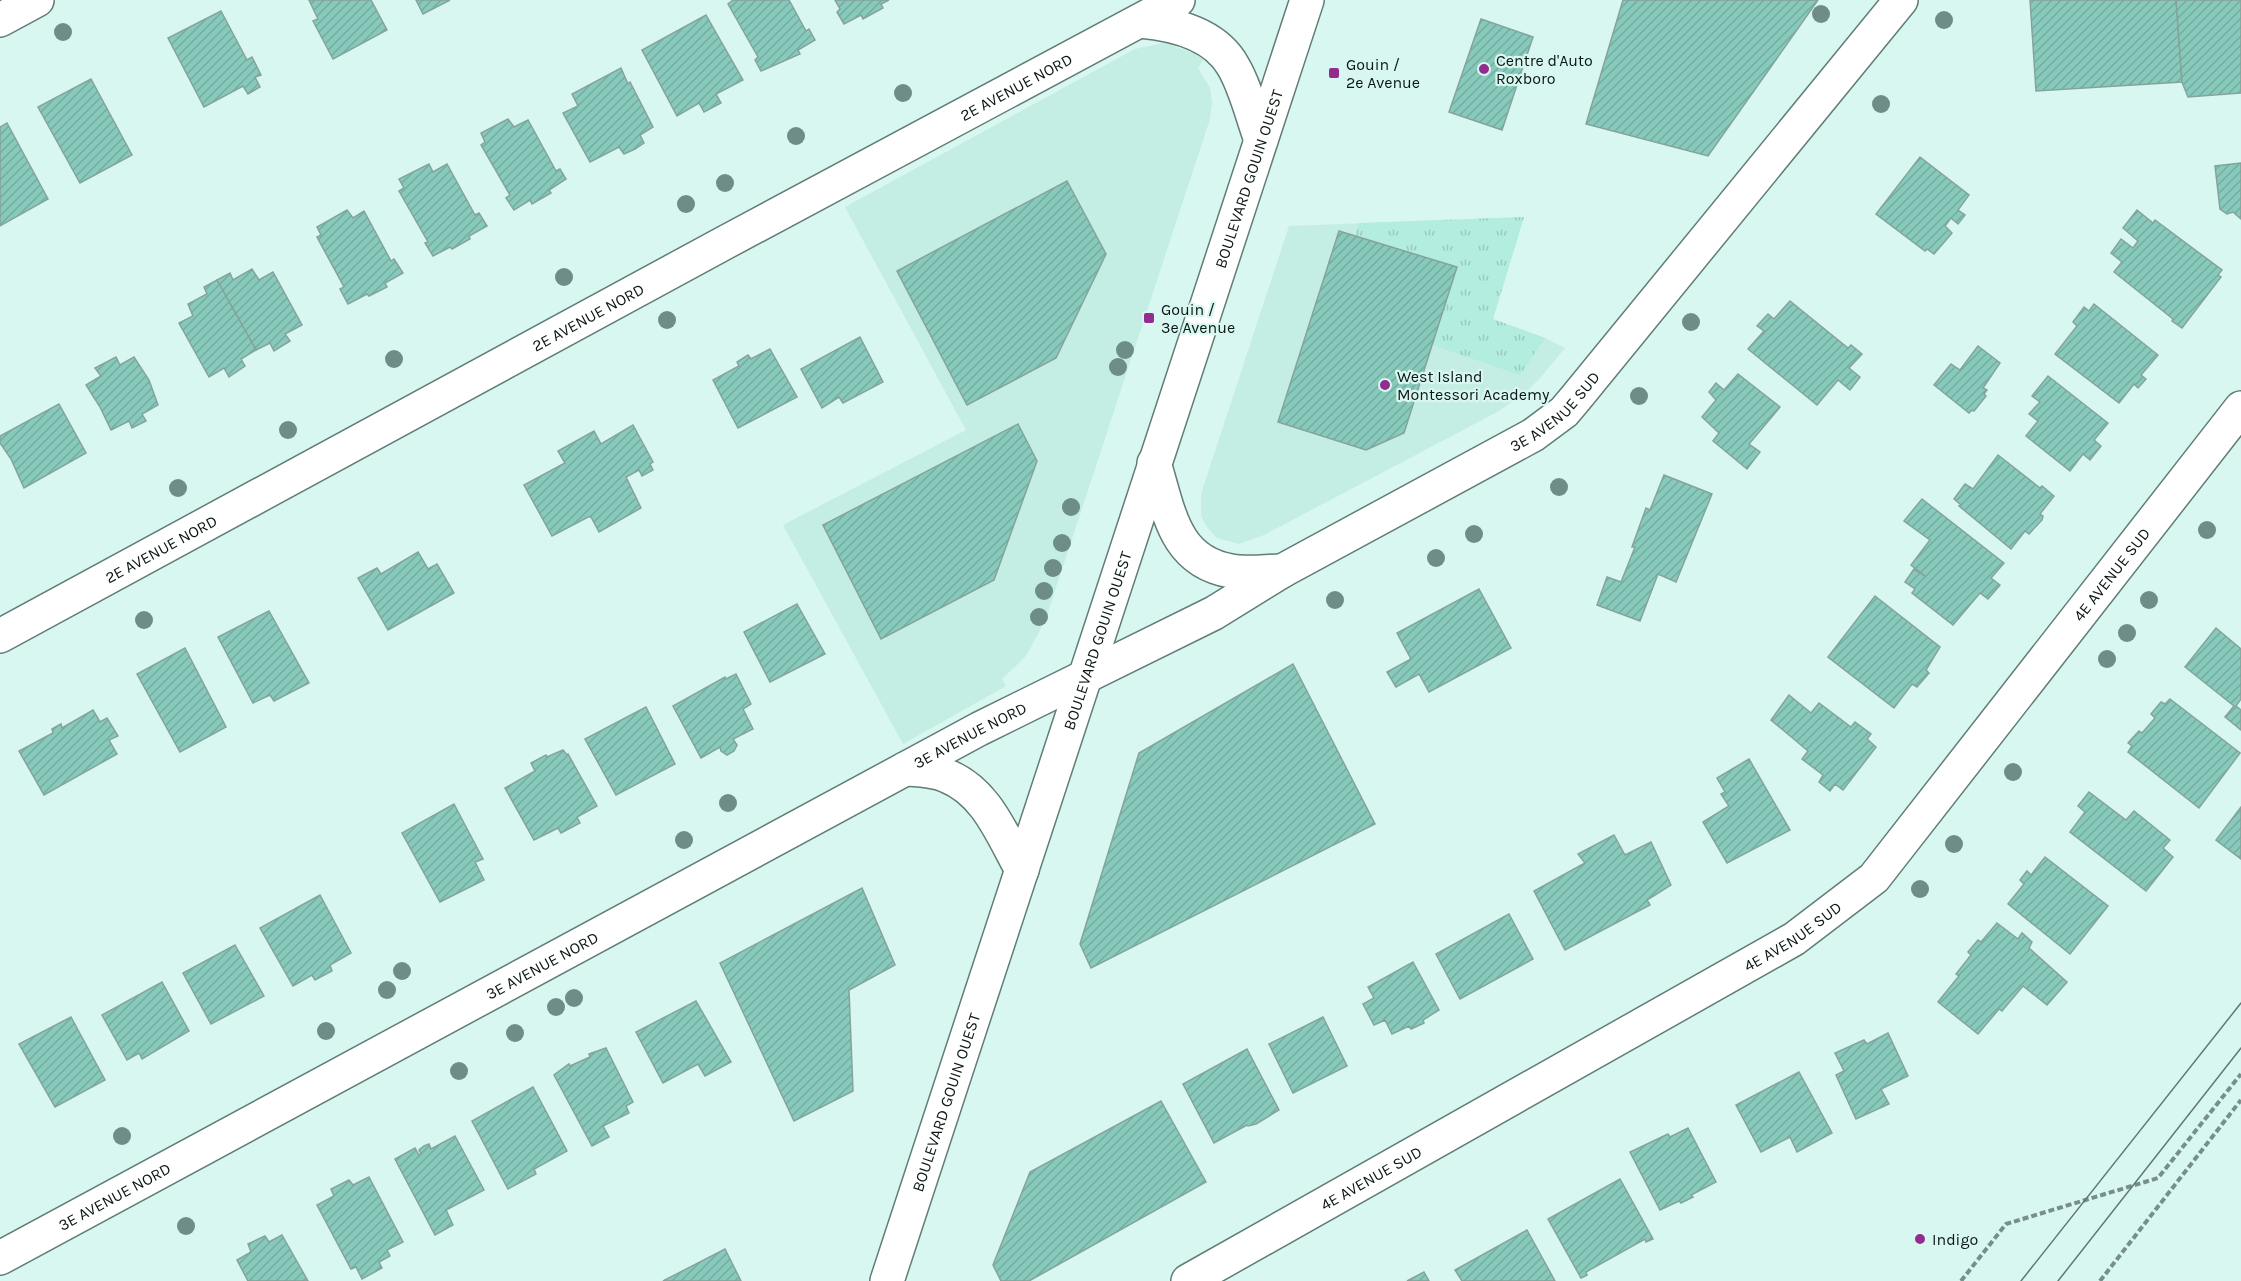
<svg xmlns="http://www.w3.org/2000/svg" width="2241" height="1281" font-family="Karla,sans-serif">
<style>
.built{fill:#c4ede3}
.park{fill:url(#park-tufts)}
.building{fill:url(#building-hatch);stroke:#85a39c;stroke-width:1.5}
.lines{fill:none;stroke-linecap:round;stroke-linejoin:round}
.minor-casing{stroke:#607d76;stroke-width:36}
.secondary-casing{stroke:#607d76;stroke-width:36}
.path{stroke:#788e89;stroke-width:4;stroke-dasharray:6 3;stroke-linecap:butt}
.minor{stroke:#fff;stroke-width:33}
.secondary{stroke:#fff;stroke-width:33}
.tram{stroke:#637773;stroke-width:1.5}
.tree{fill:#6d8d86}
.poi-dot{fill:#942b8f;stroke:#d8f7f0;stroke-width:2}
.labels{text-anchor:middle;stroke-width:4.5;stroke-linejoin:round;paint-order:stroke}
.poi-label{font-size:16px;fill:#0b1714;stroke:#d8f7f0;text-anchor:start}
.street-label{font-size:16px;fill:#0b1714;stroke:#d8f7f0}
</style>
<defs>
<pattern id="park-tufts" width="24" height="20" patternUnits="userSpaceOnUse" patternTransform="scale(1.5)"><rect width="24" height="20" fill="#b3ede0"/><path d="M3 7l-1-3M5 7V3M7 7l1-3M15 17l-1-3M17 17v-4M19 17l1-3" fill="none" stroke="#99cabf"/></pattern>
<pattern id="building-hatch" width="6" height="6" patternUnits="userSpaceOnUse" patternTransform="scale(1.5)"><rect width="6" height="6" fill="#87cabc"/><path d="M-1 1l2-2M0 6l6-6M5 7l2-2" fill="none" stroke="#73ada1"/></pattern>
</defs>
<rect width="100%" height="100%" fill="#d8f7f0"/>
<g class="built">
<polygon points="1164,43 1194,53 1203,60 1198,68 1210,88 1212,103 1210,119 1045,621 1026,656 1002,679 1006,686 903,744 783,525 966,430 845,207 1135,49"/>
<polygon points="1524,217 1493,319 1545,338 1565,348 1540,378 1526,392 1499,411 1264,535 1239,544 1217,538 1207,527 1201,516 1201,494 1289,226"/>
</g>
<polygon class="park" points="1524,217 1493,319 1545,338 1520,375 1432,345 1355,236 1359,223"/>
<g class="building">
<polygon points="309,0 371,0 387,30 333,59 313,21 318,19"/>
<polygon points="416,0 450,0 423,14"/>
<polygon points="733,0 789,0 806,31 809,29 815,40 798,50 800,54 761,71 755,60 758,57 728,4"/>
<polygon points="835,0 889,0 881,4 883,8 863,19 861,15 844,24 837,12 840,9"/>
<polygon points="1623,0 1818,0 1708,156 1586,124"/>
<polygon points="2030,0 2176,0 2182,82 2036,91"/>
<polygon points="2176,0 2241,0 2241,93 2188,97 2182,82"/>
<polygon points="221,11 247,60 252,57 261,75 255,77 260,87 248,94 243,86 204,107 168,38"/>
<polygon points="706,15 743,80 716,94 721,103 704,112 699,103 677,116 642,50"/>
<polygon points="1481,19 1533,37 1502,130 1449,112"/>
<polygon points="621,68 628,84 630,82 653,127 640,135 644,143 635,149 624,154 619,147 590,162 563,113 578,106 572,94"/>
<polygon points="91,79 132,155 80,183 38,107"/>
<polygon points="508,119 514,127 528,120 556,171 560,169 566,179 549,190 551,193 532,204 530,200 514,210 506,198 510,195 481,145 485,142 481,133"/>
<polygon points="7,123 48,199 0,226 0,127"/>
<polygon points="1920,157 1969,195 1958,210 1965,215 1958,224 1951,218 1945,226 1952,233 1934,254 1927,249 1925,251 1876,214"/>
<polygon points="2241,163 2241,219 2233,212 2227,214 2220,209 2215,166"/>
<polygon points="429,164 433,172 447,164 475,215 479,213 487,226 469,236 470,239 452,249 450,247 433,256 425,243 428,242 399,191 404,188 399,179"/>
<polygon points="1067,181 1106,254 1056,358 967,405 897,271"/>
<polygon points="347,210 353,218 364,211 391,261 394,259 403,273 385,283 387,287 369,296 367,294 348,304 340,289 344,287 317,237 321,235 317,227"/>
<polygon points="2137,210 2153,223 2155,220 2222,270 2218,275 2221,277 2182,328 2172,321 2173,319 2114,272 2122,262 2111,253 2121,239 2133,248 2138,241 2123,228"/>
<polygon points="1339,231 1457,267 1404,433 1366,450 1278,422"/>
<polygon points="252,269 259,280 273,272 302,325 285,334 290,341 274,351 270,343 256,350 217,280 230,273 233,280"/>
<polygon points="217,280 256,350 241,359 245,366 229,377 224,368 209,377 179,323 193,316 188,304 207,294 204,287"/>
<polygon points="1790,301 1848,348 1851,345 1862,354 1849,368 1860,377 1850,390 1838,380 1817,405 1748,349 1764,331 1757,326 1768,314 1774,319"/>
<polygon points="2094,304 2158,355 2141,375 2146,379 2138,388 2134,384 2119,403 2055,354 2077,326 2073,322 2084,307 2089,311"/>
<polygon points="860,337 883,382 843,403 839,397 822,408 801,369"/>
<polygon points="1978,346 2000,363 1983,388 1987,390 1984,394 1986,396 1974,411 1972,410 1969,413 1934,385 1951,364 1960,370"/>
<polygon points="770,349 797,397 738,428 713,380 739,366 737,362 748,355 751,359"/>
<polygon points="116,357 120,365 134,357 149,380 158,405 142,414 146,421 132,428 129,421 111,430 100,407 86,385 101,376 95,368"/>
<polygon points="1738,374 1780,407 1749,444 1760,452 1747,469 1713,441 1719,433 1702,417 1716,400 1709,392 1716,383 1724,390"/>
<polygon points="2048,376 2108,423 2094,440 2101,446 2090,460 2083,454 2070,471 2026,436 2038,421 2029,414 2040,402 2032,396"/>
<polygon points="59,404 86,453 24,488 11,459 0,443 0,436"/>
<polygon points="1018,424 1037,461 994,580 881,639 823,525"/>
<polygon points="633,425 653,462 650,464 653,470 642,476 639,470 626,477 641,508 599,532 591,517 588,517 552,536 524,485 565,463 558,451 594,431 601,444"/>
<polygon points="1998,455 2040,488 2042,486 2054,496 2040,514 2043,516 2042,520 2029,534 2025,531 2011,549 1959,506 1961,505 1954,499 1965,484 1973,489"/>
<polygon points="1664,475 1712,494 1676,582 1658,574 1640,621 1597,605 1607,577 1621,582 1635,547 1632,547 1646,508 1650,510"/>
<polygon points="1922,499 2004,563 1991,578 2000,585 1988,599 1980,593 1953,625 1912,593 1915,589 1905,582 1914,569 1925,576 1911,565 1930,540 1904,521"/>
<polygon points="418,552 428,569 437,564 454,593 388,630 358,578 377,568 381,574"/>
<polygon points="1479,589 1511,648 1429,692 1419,674 1396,687 1387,672 1411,659 1397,633"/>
<polygon points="1875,596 1940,647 1926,670 1929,673 1917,687 1912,684 1894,708 1828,657"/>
<polygon points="797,604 825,654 770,682 744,632"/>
<polygon points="269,611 309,683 274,701 270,695 253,703 218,637"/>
<polygon points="2216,628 2241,649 2241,699 2236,706 2241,710 2241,730 2225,717 2234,706 2185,667"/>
<polygon points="185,648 226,727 180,752 137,674"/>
<polygon points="1293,664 1375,824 1091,968 1080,944 1139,753"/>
<polygon points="736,674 751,704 743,709 753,729 733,739 737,745 734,751 727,755 721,751 720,747 701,758 673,706 725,677 726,679"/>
<polygon points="1789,695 1811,713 1819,703 1851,727 1855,722 1871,734 1867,739 1876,747 1843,790 1835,784 1830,791 1819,782 1823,775 1802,759 1808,751 1771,720"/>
<polygon points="2170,699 2240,753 2199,808 2128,752 2132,746 2128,743 2139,731 2142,733 2155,718 2151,714 2161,702 2165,704"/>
<polygon points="646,707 675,764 616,795 585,739"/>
<polygon points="93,710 100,722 107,718 118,736 109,740 117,754 44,795 19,751 53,733 52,729 61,724 62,728"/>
<polygon points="563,750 567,755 568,754 597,806 577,817 580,823 561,833 558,828 534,840 505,788 535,771 531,763 546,755 547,757"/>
<polygon points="1749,759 1790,830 1727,863 1703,822 1729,806 1721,794 1725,792 1717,778"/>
<polygon points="2089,792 2126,820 2134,811 2170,840 2163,848 2173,857 2146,891 2070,832 2085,812 2078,806"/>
<polygon points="454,804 483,859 475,862 484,880 440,902 402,833"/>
<polygon points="2241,807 2241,859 2216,840"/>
<polygon points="1614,835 1625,855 1651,842 1671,885 1647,900 1650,905 1565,950 1534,891 1585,863 1578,854"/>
<polygon points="2045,857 2108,906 2070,954 2008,904 2024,884 2020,880 2027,871 2031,875"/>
<polygon points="862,888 895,965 849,990 853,1091 794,1121 720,963"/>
<polygon points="320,895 351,953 330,965 332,971 315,980 312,975 293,986 260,928"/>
<polygon points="1509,914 1533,959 1460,999 1436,954"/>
<polygon points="1997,923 2018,939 2022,933 2032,942 2029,948 2067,982 2047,1005 2023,986 2002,1011 1999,1009 1978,1034 1938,1002 1959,976 1956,974 1971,955 1968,952 1978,940 1981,942"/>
<polygon points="235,945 264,996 211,1024 183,973"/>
<polygon points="1413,962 1439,1010 1423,1020 1424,1023 1411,1029 1409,1026 1392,1034 1385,1020 1374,1025 1363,1004 1374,998 1368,987"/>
<polygon points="162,982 189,1031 142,1059 139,1053 127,1060 102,1015"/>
<polygon points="696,1001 731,1062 705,1076 698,1064 663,1083 636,1032"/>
<polygon points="71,1017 105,1080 55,1107 19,1044"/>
<polygon points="1323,1017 1347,1066 1293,1093 1269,1044"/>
<polygon points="1888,1033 1908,1076 1881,1089 1889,1104 1856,1119 1836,1075 1844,1071 1835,1053 1864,1040 1867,1044"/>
<polygon points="606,1048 633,1102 626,1106 629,1113 603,1126 609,1137 592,1146 554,1075 569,1064 570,1066 590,1057 589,1054"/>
<polygon points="1247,1049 1279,1110 1256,1124 1248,1126 1247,1125 1214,1143 1183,1084"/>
<polygon points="1799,1072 1832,1133 1797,1152 1790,1137 1761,1152 1736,1105"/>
<polygon points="533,1087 567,1151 534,1169 536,1174 508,1189 472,1121"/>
<polygon points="1161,1101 1206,1182 1029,1281 1001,1281 993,1265 1030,1172"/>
<polygon points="1688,1128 1716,1182 1691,1195 1693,1197 1681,1203 1679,1201 1660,1210 1630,1152 1668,1134 1670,1137"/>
<polygon points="455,1136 484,1190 446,1210 453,1225 435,1235 395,1159 415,1148 419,1155 421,1154 419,1150 424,1146 429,1144 431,1149"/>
<polygon points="369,1177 403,1242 387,1250 390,1256 379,1262 382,1268 362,1279 356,1267 351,1269 317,1205 334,1196 331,1189 349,1180 353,1185"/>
<polygon points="1620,1179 1653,1239 1646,1242 1645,1239 1586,1272 1587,1275 1581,1278 1548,1219"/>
<polygon points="1527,1230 1555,1281 1462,1281 1455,1270"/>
<polygon points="282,1235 308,1281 248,1281 237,1260 251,1252 248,1244 265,1236 269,1242"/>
<polygon points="725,1249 741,1281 663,1281"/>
<polygon points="1424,1272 1429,1281 1407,1281"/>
</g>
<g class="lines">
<defs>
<g id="minor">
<polyline points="0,20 37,0"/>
<path id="s1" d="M 0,636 L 726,242 L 1178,0"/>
<path id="s2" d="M 0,1258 L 979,729 L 1214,613 L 1282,571 L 1533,435 L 1564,412 L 1575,399 L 1901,0"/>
<path id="s3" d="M 1188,1281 L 1794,939 L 1874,878 L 2241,408"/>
</g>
<g id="secondary">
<path d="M 1140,21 C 1174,24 1215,34 1233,66 C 1246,88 1252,116 1261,140"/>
<path d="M 1154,463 C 1169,510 1173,561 1231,571 C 1247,574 1266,571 1282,571"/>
<path d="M 905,769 C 919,770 934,770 947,776 C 987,792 1002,835 1022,870"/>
<path id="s4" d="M 887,1281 L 1307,0"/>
</g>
</defs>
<use href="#minor" class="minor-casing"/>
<use href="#secondary" class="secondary-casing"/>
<g class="path">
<polyline points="1961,1281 2006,1224 2158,1178 2241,1074"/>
<polyline points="2100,1281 2241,1100"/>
</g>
<use href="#minor" class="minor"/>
<use href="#secondary" class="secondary"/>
<g class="tram">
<polyline points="2021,1281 2241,1003"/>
<polyline points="2058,1281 2241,1048"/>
</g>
</g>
<g class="tree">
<circle cx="1821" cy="14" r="9"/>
<circle cx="1944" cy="20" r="9"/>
<circle cx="63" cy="32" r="9"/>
<circle cx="903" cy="93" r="9"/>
<circle cx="1881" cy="104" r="9"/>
<circle cx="796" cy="136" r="9"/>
<circle cx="725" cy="183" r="9"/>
<circle cx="686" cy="204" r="9"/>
<circle cx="564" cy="277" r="9"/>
<circle cx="667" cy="320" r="9"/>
<circle cx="1691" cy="322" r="9"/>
<circle cx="1125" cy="350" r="9"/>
<circle cx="394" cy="359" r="9"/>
<circle cx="1118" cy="367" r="9"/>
<circle cx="1639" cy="396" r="9"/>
<circle cx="288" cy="430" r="9"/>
<circle cx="1559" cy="487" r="9"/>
<circle cx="178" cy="488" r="9"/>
<circle cx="1071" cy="507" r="9"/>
<circle cx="2207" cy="530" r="9"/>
<circle cx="1474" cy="534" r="9"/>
<circle cx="1062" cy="543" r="9"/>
<circle cx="1436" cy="558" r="9"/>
<circle cx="1053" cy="568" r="9"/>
<circle cx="1044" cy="591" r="9"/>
<circle cx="1335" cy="600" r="9"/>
<circle cx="2149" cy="600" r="9"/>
<circle cx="1039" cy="617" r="9"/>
<circle cx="144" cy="620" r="9"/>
<circle cx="2127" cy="633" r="9"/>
<circle cx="2107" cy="659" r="9"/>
<circle cx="2013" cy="772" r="9"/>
<circle cx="728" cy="803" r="9"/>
<circle cx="684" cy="840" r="9"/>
<circle cx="1954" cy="844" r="9"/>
<circle cx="1920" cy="889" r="9"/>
<circle cx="402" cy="971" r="9"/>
<circle cx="387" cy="990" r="9"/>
<circle cx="574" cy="998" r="9"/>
<circle cx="556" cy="1007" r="9"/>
<circle cx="326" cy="1031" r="9"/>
<circle cx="515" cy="1033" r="9"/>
<circle cx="459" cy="1071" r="9"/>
<circle cx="122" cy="1136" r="9"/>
<circle cx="186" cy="1226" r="9"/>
</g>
<g class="poi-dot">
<circle cx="1484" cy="69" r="6"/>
<rect x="1328" y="67" width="12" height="12" rx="3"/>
<rect x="1143" y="312" width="12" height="12" rx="3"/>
<circle cx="1385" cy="385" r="6"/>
<circle cx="1920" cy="1239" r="6"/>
</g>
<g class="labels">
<g class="poi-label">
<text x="1496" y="66">Centre d'Auto<tspan x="1496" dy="18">Roxboro</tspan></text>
<text x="1346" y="70">Gouin /<tspan x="1346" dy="18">2e Avenue</tspan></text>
<text x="1161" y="315">Gouin /<tspan x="1161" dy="18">3e Avenue</tspan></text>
<text x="1397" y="382">West Island<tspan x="1397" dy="18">Montessori Academy</tspan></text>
<text x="1932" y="1245">Indigo</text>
</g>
<g class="street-label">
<text dy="6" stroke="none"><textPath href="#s1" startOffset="1155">2E AVENUE NORD</textPath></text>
<text dy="6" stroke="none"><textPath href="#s4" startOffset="1160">BOULEVARD GOUIN OUEST</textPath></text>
<text dy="6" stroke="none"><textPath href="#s1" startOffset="669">2E AVENUE NORD</textPath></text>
<text dy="6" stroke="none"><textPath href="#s2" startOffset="1772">3E AVENUE SUD</textPath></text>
<text dy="6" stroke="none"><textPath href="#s1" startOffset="183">2E AVENUE NORD</textPath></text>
<text dy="6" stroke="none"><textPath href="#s3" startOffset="1182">4E AVENUE SUD</textPath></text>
<text dy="6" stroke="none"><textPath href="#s4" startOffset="674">BOULEVARD GOUIN OUEST</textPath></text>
<text dy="6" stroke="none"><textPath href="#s2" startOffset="1102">3E AVENUE NORD</textPath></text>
<text dy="6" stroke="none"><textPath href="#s3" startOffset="696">4E AVENUE SUD</textPath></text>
<text dy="6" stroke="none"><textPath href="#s2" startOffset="616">3E AVENUE NORD</textPath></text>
<text dy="6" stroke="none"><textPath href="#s4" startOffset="188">BOULEVARD GOUIN OUEST</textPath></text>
<text dy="6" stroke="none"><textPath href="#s3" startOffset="210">4E AVENUE SUD</textPath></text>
<text dy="6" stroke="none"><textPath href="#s2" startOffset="130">3E AVENUE NORD</textPath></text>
</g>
</g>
</svg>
